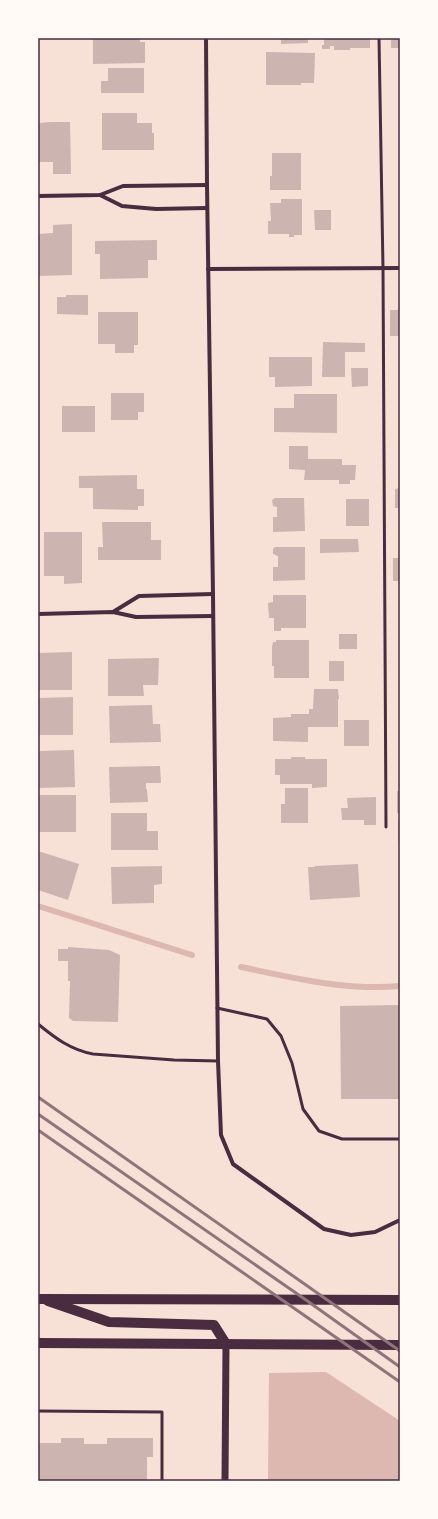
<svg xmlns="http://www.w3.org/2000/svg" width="438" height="1519" font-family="'Public Sans',sans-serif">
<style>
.water{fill:#dcb8b0}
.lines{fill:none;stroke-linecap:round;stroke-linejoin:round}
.stream{stroke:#dcb8b0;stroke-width:6}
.building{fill:#ccb4b1}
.service{stroke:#4a2c40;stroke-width:3}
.minor{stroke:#4a2c40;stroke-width:4}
.tertiary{stroke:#4a2c40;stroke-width:7}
.primary{stroke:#4a2c40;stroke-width:10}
.rail{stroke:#8f747c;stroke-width:3}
.neatline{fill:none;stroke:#4a2c40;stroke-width:1.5}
</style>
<rect width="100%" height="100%" fill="#f7e1d7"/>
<polygon class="water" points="326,1372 400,1421 400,1481 268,1481 269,1373"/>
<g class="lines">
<g class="stream">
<polyline points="38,906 192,955"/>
<path d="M 241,967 C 294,978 346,991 400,986"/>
</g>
</g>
<g class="building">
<polygon points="93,38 140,38 140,42 145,42 145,63 93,64"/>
<polygon points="281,38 308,38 308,43 281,44"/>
<polygon points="324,38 370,38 370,48 350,48 350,50 334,50 334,46 330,46 330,49 322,49 322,45 324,45"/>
<rect x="391" y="38" width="9" height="10"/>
<polygon points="266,52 315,53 314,83 301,83 301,85 266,85"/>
<polygon points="108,68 144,68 144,93 101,93 101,81 108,81"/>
<polygon points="102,113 137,113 137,123 152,123 152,133 154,133 154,150 102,150"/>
<polygon points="51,122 70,122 71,174 53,174 53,162 38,162 38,123"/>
<polygon points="272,153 301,153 301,190 270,190 270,176 272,176"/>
<polygon points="281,199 302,199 302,235 294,235 294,237 289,237 289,234 268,234 268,221 271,221 270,203 281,203"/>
<polygon points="314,210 331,210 331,230 315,230"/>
<polygon points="72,224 72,275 38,276 38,234 53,233 53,225"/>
<polygon points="157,240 157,260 148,260 148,278 100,279 100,254 95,254 95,241"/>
<polygon points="66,295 88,295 88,315 57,314 57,297 66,297"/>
<rect x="390" y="310" width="10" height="26"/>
<polygon points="98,312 138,312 138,345 134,345 134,353 115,353 115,344 98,344"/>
<polygon points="323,342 365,343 365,352 345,352 345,377 322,377"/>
<polygon points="269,357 312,357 312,386 275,387 275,377 269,377"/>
<polygon points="351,368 368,368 368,386 352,387"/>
<polygon points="111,393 144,393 144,412 138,412 138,420 111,420"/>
<polygon points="294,394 337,394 337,433 274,432 274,408 294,408"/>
<rect x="62" y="406" width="33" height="26"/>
<polygon points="289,446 308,446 308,459 342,459 342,465 356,465 355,480 350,480 350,484 339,484 339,480 304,480 305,470 289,469"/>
<polygon points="137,475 137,489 144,489 144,506 138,506 138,510 93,509 93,488 79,488 79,476"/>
<polygon points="400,488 400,508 395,508 395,489"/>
<polygon points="275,498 304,498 305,531 273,532 273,517 277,517 277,507 273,506 272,500"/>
<rect x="346" y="499" width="23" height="27"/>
<polygon points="102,522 151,522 151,540 161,540 161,560 98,560 98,547 103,547"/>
<polygon points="44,532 82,532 82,583 64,584 64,576 44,576"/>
<polygon points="320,539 358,539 359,552 320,553"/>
<polygon points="275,547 305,547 305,580 273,581 273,567 278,567 278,556 273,554 273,549"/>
<rect x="393" y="558" width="7" height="23"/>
<polygon points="273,595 306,595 306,628 281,628 281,631 274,631 274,618 269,618 268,603 273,602"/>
<rect x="339" y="634" width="18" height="15"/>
<polygon points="276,640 309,640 309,678 274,678 274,666 272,666 272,647 273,642 276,642"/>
<polygon points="72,652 72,690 38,690 38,653"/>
<polygon points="159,658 158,685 143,685 144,696 108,696 108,659"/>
<rect x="329" y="661" width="15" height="20"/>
<polygon points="314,689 338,689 339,699 338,699 338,727 308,727 308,742 273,741 273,718 291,717 291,714 309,714 309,709 313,709"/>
<polygon points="73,697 73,735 38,735 38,698"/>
<polygon points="152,705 153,724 160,724 161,742 110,743 109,706"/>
<rect x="344" y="720" width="25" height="26"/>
<polygon points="74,750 75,787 38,788 38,751"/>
<polygon points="291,757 305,757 305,759 327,759 327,787 312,788 312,784 280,784 280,775 275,775 275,759 291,759"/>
<polygon points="160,766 161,783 146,783 146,789 147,789 148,802 110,803 109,767"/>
<polygon points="285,788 308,788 308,823 281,823 281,804 285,804"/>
<rect x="397" y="791" width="3" height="22"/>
<polygon points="39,795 76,795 76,832 38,832"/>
<polygon points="376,797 376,825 364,825 364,820 342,820 341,808 348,808 347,798"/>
<polygon points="111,813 147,813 147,831 158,831 158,850 111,850"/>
<rect x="398" y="820" width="2" height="21"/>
<polygon points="38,851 79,864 68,900 38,890"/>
<polygon points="358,864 360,897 310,900 308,867 315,867 315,866"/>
<polygon points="162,866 162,884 154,885 154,903 112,904 111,867"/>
<polygon points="68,947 109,950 120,955 118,1022 73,1021 69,1018 70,981 68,981 68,961 58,961 58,949 68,949"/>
<polygon points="400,1005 400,1099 341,1099 340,1006"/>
<polygon points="61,1438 84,1438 84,1444 107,1444 107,1438 153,1438 153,1457 147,1457 147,1481 38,1481 38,1443 61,1443"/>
</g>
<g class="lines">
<g class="service">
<polyline points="379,38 383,268 386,827"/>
<polyline points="217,1008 267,1019 281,1036 292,1063 303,1109 319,1131 342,1139 400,1139"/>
<path d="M 38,1024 C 55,1038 71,1050 93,1054 L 174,1060 L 218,1061"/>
<polyline points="38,1411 162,1412 162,1481"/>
</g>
<g class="minor">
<polyline points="206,38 207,185 213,594 218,1061 221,1135 233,1164 324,1229 351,1235 375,1232 400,1220"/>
<polyline points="100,195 122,206 156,209 207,208"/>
<polyline points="38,196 100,195 123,186 207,185"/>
<polyline points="208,269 400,268"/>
<polyline points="113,612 139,596 213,594"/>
<polyline points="38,614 113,612 136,617 213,616"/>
</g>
<polyline class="tertiary" points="225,1481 226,1344"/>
<g class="primary">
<polyline points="38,1299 400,1300"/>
<polyline points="48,1301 109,1322 214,1325 226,1344"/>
<polyline points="38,1343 400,1345"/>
</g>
<g class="rail">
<polyline points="38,1097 400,1351"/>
<polyline points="38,1114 306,1300 400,1367"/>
<polyline points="38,1130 400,1382"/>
</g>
</g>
<rect width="438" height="1519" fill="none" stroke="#fffaf5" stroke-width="78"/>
<rect x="39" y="39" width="360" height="1441" class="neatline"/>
</svg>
